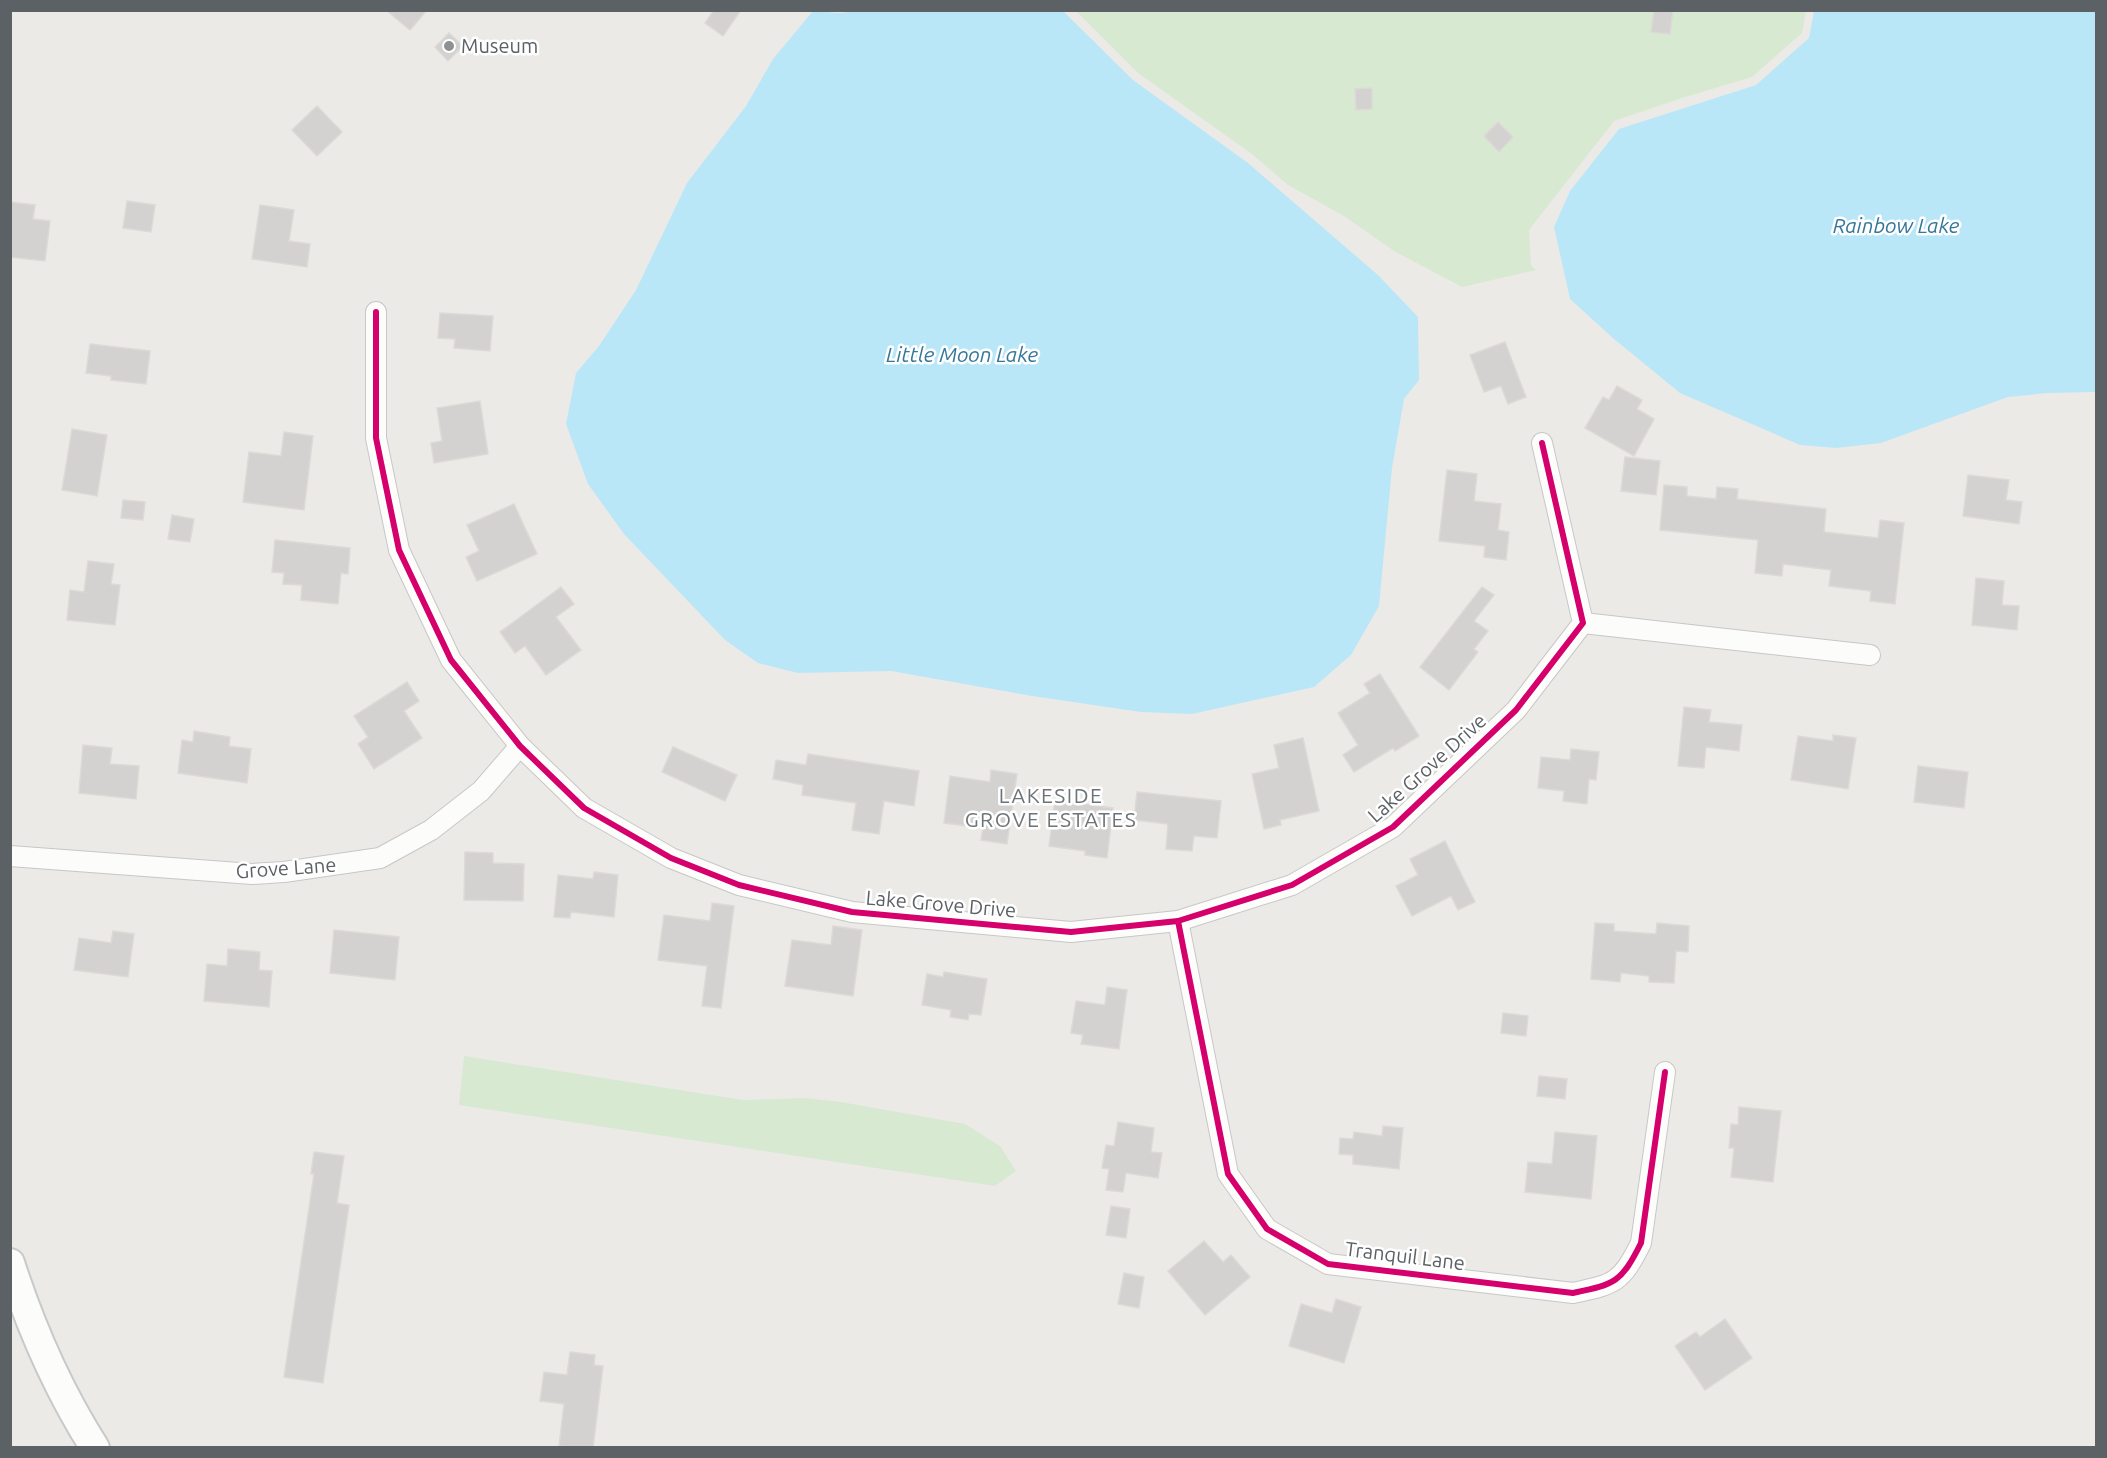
<svg xmlns="http://www.w3.org/2000/svg" width="2107" height="1458" font-family="Ubuntu,sans-serif">
<style>
.green{fill:#d7e9d1}
.water{fill:#bae7f8}
.building{fill:#d4d2d1;stroke:#dcd9d6;stroke-width:1.5}
.lines{fill:none;stroke-linecap:round;stroke-linejoin:round}
.street-casing{stroke:#c7c7c8;stroke-width:22}
.secondary-casing{stroke:#c8c9c9;stroke-width:32}
.street{stroke:#fcfcfb;stroke-width:20}
.secondary{stroke:#fcfcfb;stroke-width:28}
.cycleway-casing{stroke:#fff;stroke-width:10}
.cycleway{stroke:#d6006c;stroke-width:6}
.poi-dot{fill:#8e9192;stroke:#fff;stroke-width:2}
.labels{text-anchor:middle;stroke-width:5;stroke-linejoin:round;paint-order:stroke}
.poi-label{font-size:20px;fill:#5c6165;stroke:#fff;text-anchor:start}
.street-label{font-size:20px;fill:#5c6165;stroke:#fff}
.water-label{font-size:21px;font-style:italic;fill:#35779a;stroke:#fff}
.neighbourhood-label{font-size:21px;letter-spacing:1.5px;fill:#6d7477;stroke:#fff}
</style>
<rect width="100%" height="100%" fill="#eceae7"/>
<g class="green">
<polygon points="1076,11 1806,11 1802,33 1752,77 1682,98 1614,121 1529,230 1531,265 1536,270 1462,287 1394,251 1344,216 1288,185 1252,154 1138,73"/>
<polygon points="464,1056 743,1100 804,1098 841,1102 965,1124 1000,1146 1016,1171 995,1186 459,1105"/>
</g>
<g class="water">
<path d="M 851,11 L 1063,11 L 1133,80 L 1248,163 L 1378,275 L 1418,317 L 1419,380 L 1404,399 L 1392,468 L 1379,606 L 1351,655 L 1314,687 L 1192,714 L 1141,712 L 1032,696 L 891,671 L 798,673 L 758,663 L 725,640 L 624,534 L 588,484 L 566,424 L 576,373 L 599,346 L 636,290 L 687,183 L 746,106 L 773,59 L 813,11 C 829,10 836,16 851,11 Z"/>
<polygon points="1814,11 2096,11 2096,392 2048,393 2008,397 1881,443 1836,448 1800,445 1680,393 1614,339 1570,299 1554,227 1570,191 1619,129 1756,85 1809,38"/>
</g>
<g class="building">
<polygon points="386,10 427,10 410,30"/>
<polygon points="714,10 741,10 723,36 705,23"/>
<polygon points="1654,10 1673,10 1670,34 1651,32"/>
<polygon points="449,33 463,46 448,61 435,47"/>
<polygon points="1372,88 1372,109 1356,110 1355,89"/>
<polygon points="317,106 342,132 317,156 292,130"/>
<polygon points="1498,122 1513,137 1499,152 1484,136"/>
<polygon points="127,201 155,205 151,232 123,228"/>
<polygon points="10,202 35,205 33,219 50,221 45,261 10,257"/>
<polygon points="260,205 294,210 289,241 310,244 307,267 252,259"/>
<polygon points="440,313 493,316 490,351 454,348 455,339 438,338"/>
<polygon points="1505,342 1526,397 1508,404 1501,386 1484,392 1470,355"/>
<polygon points="90,344 150,351 146,384 111,380 111,376 86,373"/>
<polygon points="1617,386 1642,400 1637,409 1654,419 1634,456 1585,428 1603,397 1609,400"/>
<polygon points="480,401 488,454 434,463 431,443 442,441 437,408"/>
<polygon points="72,429 107,435 97,496 62,490"/>
<polygon points="284,432 313,436 304,510 243,502 249,452 281,456"/>
<polygon points="1625,457 1660,461 1656,495 1621,491"/>
<polygon points="1447,470 1477,474 1474,501 1501,504 1498,530 1509,532 1506,560 1484,557 1485,546 1439,541"/>
<polygon points="1968,475 2009,480 2006,500 2022,502 2019,524 1963,516"/>
<polygon points="1664,485 1687,487 1687,496 1716,499 1717,487 1738,489 1737,499 1826,509 1824,532 1878,538 1880,520 1904,523 1895,604 1870,601 1871,591 1829,586 1831,570 1783,564 1782,576 1755,573 1758,540 1660,530"/>
<polygon points="123,500 145,502 143,520 121,518"/>
<polygon points="514,504 537,554 477,581 466,557 479,551 467,525"/>
<polygon points="172,515 194,519 190,542 168,539"/>
<polygon points="275,540 350,548 348,574 341,573 338,604 301,600 302,585 283,584 284,573 272,572"/>
<polygon points="88,561 114,564 111,584 120,585 115,625 67,620 70,590 84,592"/>
<polygon points="1976,578 2004,581 2002,605 2019,606 2017,630 1972,625"/>
<polygon points="561,587 574,604 556,617 581,650 546,675 525,646 515,653 500,632"/>
<polygon points="1482,587 1494,595 1474,621 1488,631 1474,649 1478,652 1449,690 1420,667"/>
<polygon points="1380,674 1419,736 1395,751 1393,748 1354,772 1343,755 1358,745 1338,713 1370,693 1364,684"/>
<polygon points="407,682 419,701 404,711 422,738 374,769 358,744 368,737 354,716"/>
<polygon points="1684,707 1711,710 1709,722 1742,725 1739,751 1706,747 1704,768 1678,766"/>
<polygon points="194,731 230,737 229,746 251,749 247,783 178,773 182,740 193,742"/>
<polygon points="1833,735 1856,738 1848,789 1791,780 1798,736 1833,741"/>
<polygon points="1303,738 1319,811 1280,820 1281,825 1264,829 1252,774 1279,768 1274,745"/>
<polygon points="83,745 112,748 110,764 139,766 136,799 79,793"/>
<polygon points="673,747 737,775 725,801 662,772"/>
<polygon points="1571,749 1599,752 1596,780 1589,779 1587,804 1563,801 1564,791 1538,788 1541,757 1570,760"/>
<polygon points="808,754 919,771 914,806 884,801 879,834 852,830 856,803 802,795 803,785 773,779 776,760 806,765"/>
<polygon points="1918,766 1968,772 1964,808 1914,802"/>
<polygon points="991,770 1017,774 1007,844 981,840 983,828 944,823 950,776 990,782"/>
<polygon points="1137,792 1221,801 1217,838 1194,836 1192,851 1166,849 1168,824 1134,820"/>
<polygon points="1055,800 1113,808 1107,858 1085,855 1085,851 1049,846"/>
<polygon points="1445,841 1475,902 1458,910 1451,896 1412,916 1396,886 1418,875 1410,859"/>
<polygon points="465,852 493,853 493,863 524,864 523,901 464,900"/>
<polygon points="594,872 618,875 614,917 571,912 570,918 554,917 558,875 593,879"/>
<polygon points="712,903 734,906 721,1008 702,1006 707,966 658,960 664,915 710,921"/>
<polygon points="1595,923 1614,924 1614,931 1656,934 1657,923 1689,926 1688,952 1676,951 1674,983 1649,982 1649,976 1621,973 1620,982 1591,979"/>
<polygon points="833,926 862,930 853,996 785,986 792,940 831,945"/>
<polygon points="334,930 399,937 395,980 330,973"/>
<polygon points="113,931 134,934 128,977 74,970 79,938 111,943"/>
<polygon points="228,949 260,952 259,970 272,971 269,1007 204,1001 207,964 227,966"/>
<polygon points="944,972 987,979 981,1015 969,1014 968,1020 950,1017 951,1010 922,1005 927,974 943,977"/>
<polygon points="1107,987 1127,990 1119,1049 1081,1044 1083,1035 1071,1033 1076,1001 1105,1005"/>
<polygon points="1503,1013 1528,1016 1526,1036 1501,1033"/>
<polygon points="1539,1076 1567,1079 1565,1099 1537,1096"/>
<polygon points="1739,1107 1781,1111 1773,1182 1731,1177 1734,1148 1729,1148 1731,1124 1738,1125"/>
<polygon points="1118,1122 1154,1128 1151,1152 1162,1153 1158,1178 1126,1173 1123,1192 1106,1190 1109,1169 1102,1168 1106,1145 1114,1146"/>
<polygon points="1383,1126 1403,1128 1399,1169 1353,1164 1353,1155 1339,1154 1340,1138 1353,1139 1354,1132 1382,1136"/>
<polygon points="1555,1132 1597,1136 1591,1199 1525,1192 1528,1162 1552,1164"/>
<polygon points="314,1152 344,1156 337,1203 349,1205 323,1383 284,1377 314,1174 311,1174"/>
<polygon points="1111,1206 1130,1209 1126,1238 1106,1235"/>
<polygon points="1204,1241 1223,1262 1231,1255 1250,1277 1205,1315 1168,1271"/>
<polygon points="1124,1273 1144,1277 1139,1308 1118,1304"/>
<polygon points="1336,1299 1361,1307 1344,1363 1289,1346 1301,1304 1332,1313"/>
<polygon points="1725,1319 1752,1358 1705,1390 1675,1346 1696,1332 1700,1337"/>
<polygon points="570,1352 595,1355 594,1365 603,1366 593,1448 559,1446 564,1404 540,1401 544,1372 567,1375"/>
</g>
<g class="lines">
<defs>
<g id="street">
<polyline points="376,312 376,438 399,550 451,660 520,746 584,808 671,858 739,885 852,912 1071,932 1178,921 1292,885 1393,827 1516,710 1583,623 1542,443"/>
<polyline points="1583,623 1870,655"/>
<polyline points="10,856 252,874 284,872 380,858 431,830 481,791 520,746"/>
<path d="M 1178,921 L 1228,1174 L 1267,1229 L 1328,1264 L 1573,1293 C 1615,1284 1621,1283 1641,1243 L 1665,1072"/>
</g>
<path id="secondary" d="M 10,1263 C 31,1328 58,1390 95,1448"/>
</defs>
<use href="#street" class="street-casing"/>
<use href="#secondary" class="secondary-casing"/>
<use href="#street" class="street"/>
<use href="#secondary" class="secondary"/>
<defs>
<g id="cycleway">
<polyline points="376,312 376,438 399,550 451,660 520,746 584,808 671,858 739,885 852,912 1071,932 1178,921 1292,885 1393,827 1516,710 1583,623 1542,443"/>
<path d="M 1178,921 L 1228,1174 L 1267,1229 L 1328,1264 L 1573,1293 C 1615,1284 1621,1283 1641,1243 L 1665,1072"/>
</g>
</defs>
<use href="#cycleway" class="cycleway-casing"/>
<use href="#cycleway" class="cycleway"/>
</g>
<circle class="poi-dot" cx="449" cy="46" r="6"/>
<g class="labels">
<g class="poi-label">
<text x="461" y="53">Museum</text>
</g>
<g class="street-label">
<text transform="translate(1427 768) rotate(-42)" y="7">Lake Grove Drive</text>
<text transform="translate(286 868) rotate(-4)" y="7">Grove Lane</text>
<text transform="translate(941 904) rotate(5)" y="7">Lake Grove Drive</text>
<text transform="translate(1405 1256) rotate(7)" y="7">Tranquil Lane</text>
</g>
<g class="water-label">
<text x="1896" y="233">Rainbow Lake</text>
<text x="962" y="362">Little Moon Lake</text>
</g>
<g class="neighbourhood-label">
<text x="1051" y="803">LAKESIDE<tspan x="1051" dy="24">GROVE ESTATES</tspan></text>
</g>
</g>
<rect width="2107" height="1458" fill="none" stroke="#5c6165" stroke-width="24"/>
</svg>
